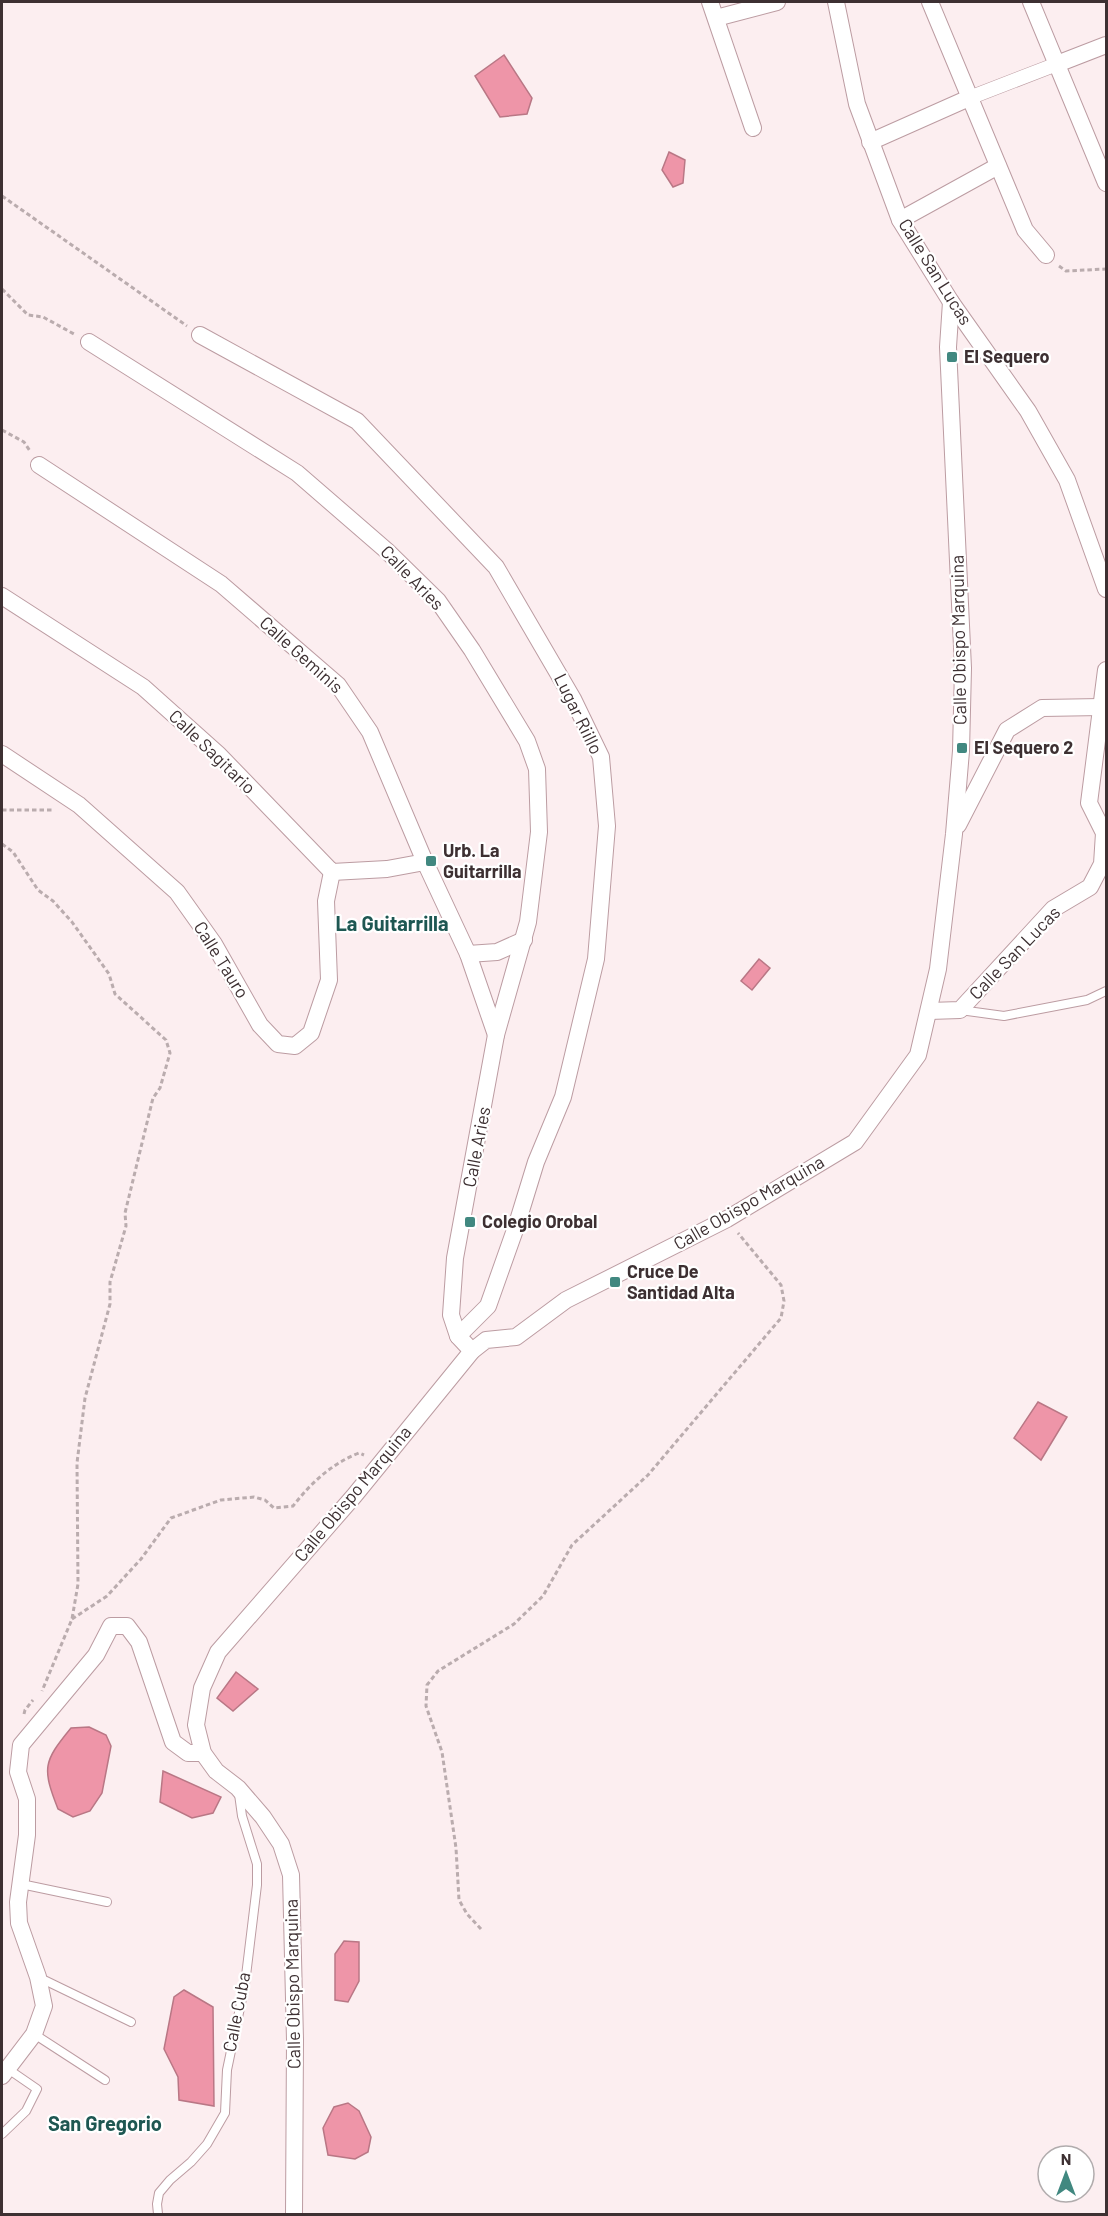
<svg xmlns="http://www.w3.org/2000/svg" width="1108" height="2216" font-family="Barlow,sans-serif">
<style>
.water{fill:#ee95a8;stroke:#b97785;stroke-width:1.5}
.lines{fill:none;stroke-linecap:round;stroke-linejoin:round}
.service-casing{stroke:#bc9ca2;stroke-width:10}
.pedestrian-casing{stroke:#bc9ca2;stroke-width:15}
.minor-casing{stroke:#bc9ca2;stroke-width:18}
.path{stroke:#baacae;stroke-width:3;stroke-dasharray:4.5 3;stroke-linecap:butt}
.service{stroke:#fff;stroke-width:8}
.pedestrian{stroke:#fff;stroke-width:14}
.minor{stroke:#fff;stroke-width:16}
.poi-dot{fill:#418880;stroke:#fff;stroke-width:2}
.labels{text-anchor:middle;stroke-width:4.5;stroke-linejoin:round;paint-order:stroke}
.street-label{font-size:18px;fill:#3d3032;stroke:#fff}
.poi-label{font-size:18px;font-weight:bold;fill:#3d3032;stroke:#fff;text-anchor:start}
.neighbourhood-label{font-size:20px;font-weight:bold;fill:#1e5752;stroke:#fff}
</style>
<rect width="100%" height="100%" fill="#fceef0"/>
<g class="water">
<polygon points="504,55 532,98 527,114 500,117 475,76"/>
<polygon points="669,152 685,160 683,183 673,187 662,170"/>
<polygon points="759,959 770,968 752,990 741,981"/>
<polygon points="1038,1402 1067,1417 1041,1460 1014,1438"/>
<polygon points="236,1672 258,1689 233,1711 217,1698"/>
<path d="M 89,1727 L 106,1735 L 111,1746 L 102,1793 L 90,1811 L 73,1817 L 58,1809 C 42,1768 43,1762 71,1728 Z"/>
<polygon points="163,1771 221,1797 213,1813 192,1818 160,1802"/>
<polygon points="344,1941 359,1942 359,1981 348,2002 335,2000 335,1954"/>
<polygon points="184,1990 213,2007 214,2106 179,2100 178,2077 164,2049 174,1997"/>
<polygon points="348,2103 359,2111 371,2137 368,2152 355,2159 328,2155 323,2128 334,2107"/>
</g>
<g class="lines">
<defs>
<g id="service">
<polyline points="960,1010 1004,1016 1087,1000 1106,991"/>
<polyline points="21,1884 107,1902"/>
<polyline points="38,1977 131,2022"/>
<polyline points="34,2034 105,2080"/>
<polyline points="2,2134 26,2111 37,2089 8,2069"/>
<polyline points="158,2214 157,2204 159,2193 170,2180 191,2162 207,2144 225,2113 227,2070 245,1984 257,1885 257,1864 242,1816 239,1794"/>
</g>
<polyline id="pedestrian" points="969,98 1057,64"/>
<g id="minor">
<polyline points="710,2 753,128"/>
<polyline points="836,2 857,104 900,220 951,302 1028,411 1067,480 1106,589"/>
<polyline points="930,2 1025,230 1046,255"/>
<polyline points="1031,2 1106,183"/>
<polyline points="716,18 777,2"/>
<polyline points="1057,64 1106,45"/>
<polyline points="870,142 969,98"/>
<polyline points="900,220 998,166"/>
<polyline points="200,335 357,421 496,567 573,699 601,757 607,826 596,959 563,1097 536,1162 516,1227 488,1306 458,1336"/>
<polyline points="89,342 297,473 387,551 438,601 472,650 527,741 537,769 539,832 528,922 496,1035 455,1258 451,1315 458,1336 472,1351"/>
<polyline points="39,465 221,584 338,685 370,732 425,862 468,954 496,1035"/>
<polyline points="2,596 143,687 219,755 332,872 387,869 425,862"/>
<polyline points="2,754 79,805 177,892 214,944 260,1025 278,1044 295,1046 311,1033 329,980 326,901 332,872"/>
<polyline points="958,825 1007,730 1042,708 1101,707"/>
<polyline points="468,954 497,952 524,940"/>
<polyline points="929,1011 960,1010 1053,909 1090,887 1102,864 1104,833 1089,803 1106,670"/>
<polyline points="2,2076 34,2034 44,2006 38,1977 19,1923 18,1902 27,1835 27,1799 18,1772 21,1745 96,1655 111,1626 127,1626 139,1642 173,1742 188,1753 203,1753"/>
<polyline points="294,2214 295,2040 291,1875 281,1844 263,1817 238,1788 216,1771 203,1753 196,1725 202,1688 218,1652 354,1496 472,1351 486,1340 516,1337 566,1300 727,1219 855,1142 918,1055 938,969 954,834 961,751 963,668 948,347 951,302"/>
</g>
</defs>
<use href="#service" class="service-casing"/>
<use href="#pedestrian" class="pedestrian-casing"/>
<use href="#minor" class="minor-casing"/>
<g class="path">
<polyline points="2,196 187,326"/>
<polyline points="1059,266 1066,271 1106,269"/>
<polyline points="2,289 28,315 43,317 74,334"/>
<polyline points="2,430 24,442 30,451"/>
<polyline points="2,810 54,810"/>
<polyline points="2,844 13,852 38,890 53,901 72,922 109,974 115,994 166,1040 170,1053 160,1088 153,1098 125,1213 126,1226 110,1282 110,1304 85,1398 77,1463 78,1584 72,1619 42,1691"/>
<path d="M 72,1619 L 107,1596 L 141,1559 L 171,1518 L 221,1500 L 254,1497 L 265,1500 L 274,1508 L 293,1506 C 311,1483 331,1464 359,1453 L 364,1455"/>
<polyline points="24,1714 25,1710 33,1700"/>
<polyline points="481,1929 467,1914 459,1900 456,1848 442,1752 426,1706 427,1685 438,1671 514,1624 543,1596 572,1545 648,1475 781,1318 784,1301 781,1285 738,1233"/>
</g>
<use href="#service" class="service"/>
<use href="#pedestrian" class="pedestrian"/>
<use href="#minor" class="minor"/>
</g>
<g class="poi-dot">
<rect x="946" y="351" width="12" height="12" rx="3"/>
<rect x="956" y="742" width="12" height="12" rx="3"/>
<rect x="425" y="855" width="12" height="12" rx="3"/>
<rect x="464" y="1216" width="12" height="12" rx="3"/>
<rect x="609" y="1276" width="12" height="12" rx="3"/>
</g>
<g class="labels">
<g class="street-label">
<text transform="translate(935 272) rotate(58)" y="6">Calle San Lucas</text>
<text transform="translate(412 578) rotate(46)" y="6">Calle Aries</text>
<text transform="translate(959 640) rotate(-91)" y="6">Calle Obispo Marquina</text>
<text transform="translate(301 655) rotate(42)" y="6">Calle Geminis</text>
<text transform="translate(578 714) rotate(64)" y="6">Lugar Riillo</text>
<text transform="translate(212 752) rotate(44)" y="6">Calle Sagitario</text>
<text transform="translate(1015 953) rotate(-46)" y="6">Calle San Lucas</text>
<text transform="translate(221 960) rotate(58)" y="6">Calle Tauro</text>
<text transform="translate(477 1147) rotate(-79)" y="6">Calle Aries</text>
<text transform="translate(749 1203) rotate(-30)" y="6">Calle Obispo Marquina</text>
<text transform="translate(353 1494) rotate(-50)" y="6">Calle Obispo Marquina</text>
<text transform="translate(293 1984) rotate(-91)" y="6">Calle Obispo Marquina</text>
<text transform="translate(237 2012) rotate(-79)" y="6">Calle Cuba</text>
</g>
<g class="poi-label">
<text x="964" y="363">El Sequero</text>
<text x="974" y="754">El Sequero 2</text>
<text x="443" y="857">Urb. La<tspan x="443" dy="21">Guitarrilla</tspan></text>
<text x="482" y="1228">Colegio Orobal</text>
<text x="627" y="1278">Cruce De<tspan x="627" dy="21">Santidad Alta</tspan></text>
</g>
<g class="neighbourhood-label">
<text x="392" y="931">La Guitarrilla</text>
<text x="105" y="2131">San Gregorio</text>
</g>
</g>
<rect width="1108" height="2216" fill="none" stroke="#3d3032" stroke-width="6"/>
<g transform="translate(1066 2174)"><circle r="28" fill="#ffffff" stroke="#b1acad" stroke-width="1.5"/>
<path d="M0-4.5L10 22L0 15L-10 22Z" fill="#418880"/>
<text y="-9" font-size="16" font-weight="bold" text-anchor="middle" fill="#3d3032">N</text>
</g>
</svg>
